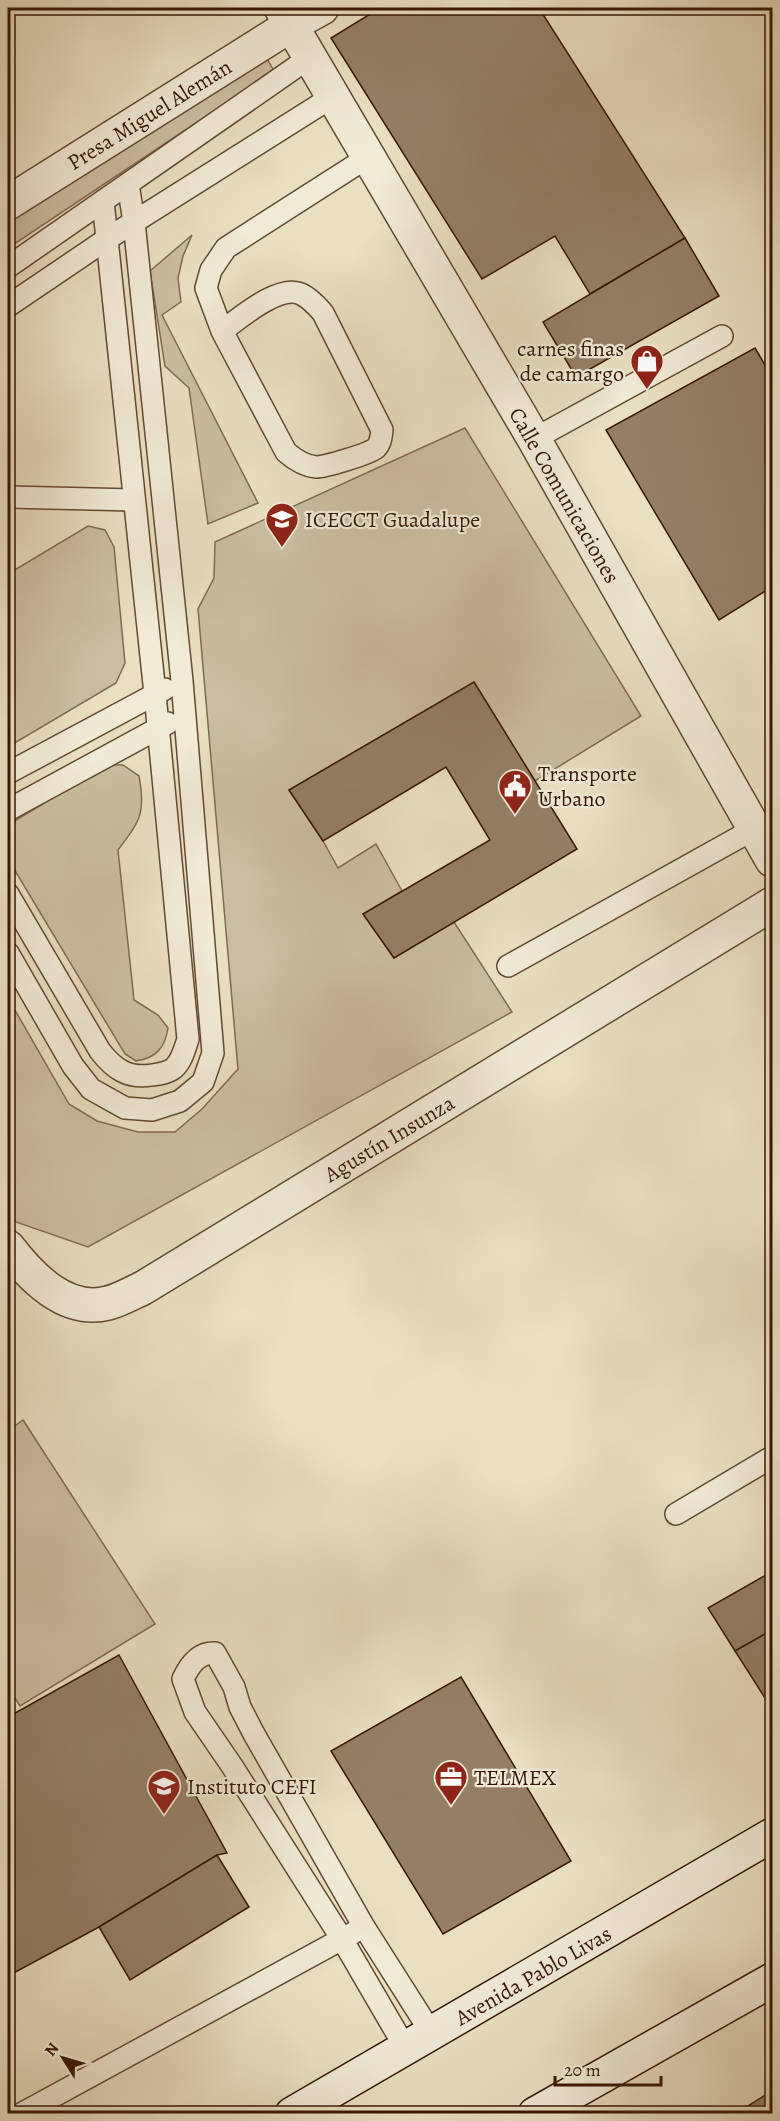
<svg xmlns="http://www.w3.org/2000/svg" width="780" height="2121" font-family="Alegreya,serif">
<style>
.green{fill:#cbbda1;stroke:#816a52;stroke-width:1.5}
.building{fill:#947f66;stroke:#371704;stroke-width:1.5}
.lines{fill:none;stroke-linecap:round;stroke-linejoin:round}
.lane-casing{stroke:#644933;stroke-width:24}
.street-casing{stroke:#644933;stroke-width:36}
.secondary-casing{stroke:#371704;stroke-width:36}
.lane{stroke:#f1ead7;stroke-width:21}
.street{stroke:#f1ead7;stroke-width:33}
.secondary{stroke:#f1ead7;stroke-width:33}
.labels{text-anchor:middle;stroke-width:4.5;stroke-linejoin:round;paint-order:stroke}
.street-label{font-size:22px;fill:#371704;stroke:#f1ead7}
.poi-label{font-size:22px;fill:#371704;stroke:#f1ead7;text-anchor:start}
</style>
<rect width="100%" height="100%" fill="#e9dfc1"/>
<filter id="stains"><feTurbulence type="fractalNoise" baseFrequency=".00333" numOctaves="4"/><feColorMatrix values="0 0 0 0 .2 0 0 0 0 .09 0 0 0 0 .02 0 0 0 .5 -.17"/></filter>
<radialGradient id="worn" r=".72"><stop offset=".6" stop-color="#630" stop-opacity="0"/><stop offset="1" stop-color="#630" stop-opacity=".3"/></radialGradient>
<g class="green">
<polygon points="266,57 274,71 8,248 8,217"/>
<polygon points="192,235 183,256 178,278 181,302 162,315 258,503 208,524 189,388 165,366 150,271"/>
<polygon points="465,428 641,716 535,781 474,682 289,790 323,841 338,868 376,844 402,891 363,914 394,958 454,922 512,1012 88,1247 16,1222 8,1208 8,998 69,1104 97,1121 138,1132 175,1132 202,1109 238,1069 198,609 214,578 215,542"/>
<polygon points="88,526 105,530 114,547 125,663 116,683 8,747 8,574"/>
<path d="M 107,765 L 123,765 L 139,776 C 146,813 140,821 118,850 L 134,1000 L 158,1015 L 168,1028 C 165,1048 156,1058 136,1061 L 125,1054 L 8,859 L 8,835 L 16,820 Z"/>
<polygon points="23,1420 155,1624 20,1706 8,1687 8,1431"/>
</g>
<g class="building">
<polygon points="380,8 539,8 685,238 590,294 555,236 482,279 331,38"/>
<polygon points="685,238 719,296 576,377 543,322"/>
<polygon points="755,348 772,377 772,587 719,620 606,430"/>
<polygon points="474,682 577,849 394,958 363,914 490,840 446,767 323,841 289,790"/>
<polygon points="766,1575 772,1584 772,1630 735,1651 708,1608"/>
<polygon points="772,1630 772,1709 735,1651"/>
<polygon points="119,1655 227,1853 217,1855 99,1927 8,1976 8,1717"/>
<polygon points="461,1677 571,1861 443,1934 331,1751"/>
<polygon points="217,1855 249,1907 130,1980 99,1927"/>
<polygon points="772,2091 772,2114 735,2114"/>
</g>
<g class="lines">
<defs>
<g id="lane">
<polyline points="8,267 309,58"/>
<polyline points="8,306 107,239 332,97"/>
<path d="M 222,331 C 240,318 279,284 301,294 C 310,298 317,306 323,313 L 382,430 C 381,437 381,443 376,448 C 369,454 325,467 316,467 C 305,466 294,459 286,452 L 222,331 L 206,288 L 211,270 L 226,248 L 368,157"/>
<polyline points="534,439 722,336"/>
<polyline points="8,497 134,500"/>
<polyline points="8,773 165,689"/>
<polyline points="8,810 168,723"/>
<path d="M 8,894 L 100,1051 C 114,1069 128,1079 152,1075 C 159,1074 168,1073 174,1068 C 182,1061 185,1048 188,1039 L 155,694 L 103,201"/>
<polyline points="8,953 73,1066 91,1089 125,1108 152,1110 180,1101 203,1082 213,1053 182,681 134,222 128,184"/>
<polyline points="508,966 754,829"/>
<polyline points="676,1514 772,1457"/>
<path d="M 406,2049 L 342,1939 L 232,1766 L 195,1712 L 183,1679 C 189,1666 198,1652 215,1653 L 234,1687 L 240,1707 L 254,1734 L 364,1927 L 432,2034"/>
<polyline points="21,2114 353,1933"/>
</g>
<g id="street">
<polyline points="281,8 534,439 772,860"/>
<polyline points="8,203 291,25 322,8"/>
<path d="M 8,1247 C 31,1277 66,1314 108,1303 C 120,1300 132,1293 143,1288 L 772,904"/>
</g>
<g id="secondary">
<polyline points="292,2114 772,1835"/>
<polyline points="535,2114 772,1980"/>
</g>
</defs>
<use href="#lane" class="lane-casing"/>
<use href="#street" class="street-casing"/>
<use href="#secondary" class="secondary-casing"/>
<use href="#lane" class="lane"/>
<use href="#street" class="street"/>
<use href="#secondary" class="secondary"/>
</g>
<defs>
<symbol id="shop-pin" viewBox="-11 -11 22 30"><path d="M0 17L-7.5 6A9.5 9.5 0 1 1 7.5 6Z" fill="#8f2418" stroke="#f1ead7"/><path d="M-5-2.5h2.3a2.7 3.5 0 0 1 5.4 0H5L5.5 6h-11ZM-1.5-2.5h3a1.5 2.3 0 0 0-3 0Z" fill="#fff"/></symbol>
<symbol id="school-pin" viewBox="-11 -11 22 30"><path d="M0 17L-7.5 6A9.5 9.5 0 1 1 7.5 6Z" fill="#8f2418" stroke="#f1ead7"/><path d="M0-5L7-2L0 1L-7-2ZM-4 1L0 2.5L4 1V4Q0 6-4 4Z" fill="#fff"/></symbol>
<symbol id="civic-pin" viewBox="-11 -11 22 30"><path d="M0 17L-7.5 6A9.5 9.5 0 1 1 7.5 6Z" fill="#8f2418" stroke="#f1ead7"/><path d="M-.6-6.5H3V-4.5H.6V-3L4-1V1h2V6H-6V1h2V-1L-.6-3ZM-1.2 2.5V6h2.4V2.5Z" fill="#fff"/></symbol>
<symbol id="office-pin" viewBox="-11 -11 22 30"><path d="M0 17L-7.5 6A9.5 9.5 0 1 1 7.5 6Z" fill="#8f2418" stroke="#f1ead7"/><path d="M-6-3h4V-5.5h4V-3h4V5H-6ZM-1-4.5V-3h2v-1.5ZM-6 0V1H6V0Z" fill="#fff"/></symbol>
<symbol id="university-pin" viewBox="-11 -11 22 30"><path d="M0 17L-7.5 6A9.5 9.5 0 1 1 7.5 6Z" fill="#8f2418" stroke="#f1ead7"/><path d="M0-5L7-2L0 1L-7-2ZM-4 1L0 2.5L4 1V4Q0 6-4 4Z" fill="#fff"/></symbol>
</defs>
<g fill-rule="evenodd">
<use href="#shop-pin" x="628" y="342" width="38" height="52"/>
<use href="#school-pin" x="263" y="500" width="38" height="52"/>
<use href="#civic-pin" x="496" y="767" width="38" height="52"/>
<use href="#office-pin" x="432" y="1758" width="38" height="52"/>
<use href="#university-pin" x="145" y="1767" width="38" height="52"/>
</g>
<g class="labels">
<g class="street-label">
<text transform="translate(149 114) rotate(-32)" y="8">Presa Miguel Alemán</text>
<text transform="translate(565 495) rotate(60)" y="8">Calle Comunicaciones</text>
<text transform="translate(389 1138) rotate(-31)" y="8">Agustín Insunza</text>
<text transform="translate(533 1975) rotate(-30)" y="8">Avenida Pablo Livas</text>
</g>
<g class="poi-label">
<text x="624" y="356" text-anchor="end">carnes finas<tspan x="624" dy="25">de camargo</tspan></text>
<text x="305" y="527">ICECCT Guadalupe</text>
<text x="538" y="781">Transporte<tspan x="538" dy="25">Urbano</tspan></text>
<text x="474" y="1785">TELMEX</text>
<text x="187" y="1794">Instituto CEFI</text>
</g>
</g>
<rect width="780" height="2121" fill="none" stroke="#e9dfc1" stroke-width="30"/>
<rect x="9" y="9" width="762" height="2103" fill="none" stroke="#371704" stroke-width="3"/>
<rect x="15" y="15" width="750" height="2091" fill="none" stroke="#371704" stroke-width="1.5"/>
<g transform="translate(63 2058) rotate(307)" stroke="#f1ead7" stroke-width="4.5" paint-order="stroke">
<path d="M0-4.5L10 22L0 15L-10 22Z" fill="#371704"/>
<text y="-9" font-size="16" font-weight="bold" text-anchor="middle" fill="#371704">N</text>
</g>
<path d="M555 2076v9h106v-9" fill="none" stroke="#371704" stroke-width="3"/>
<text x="564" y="2076" font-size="18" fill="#371704" stroke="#f1ead7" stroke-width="4.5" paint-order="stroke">20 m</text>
<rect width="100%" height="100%" filter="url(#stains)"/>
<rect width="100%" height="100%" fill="url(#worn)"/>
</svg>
